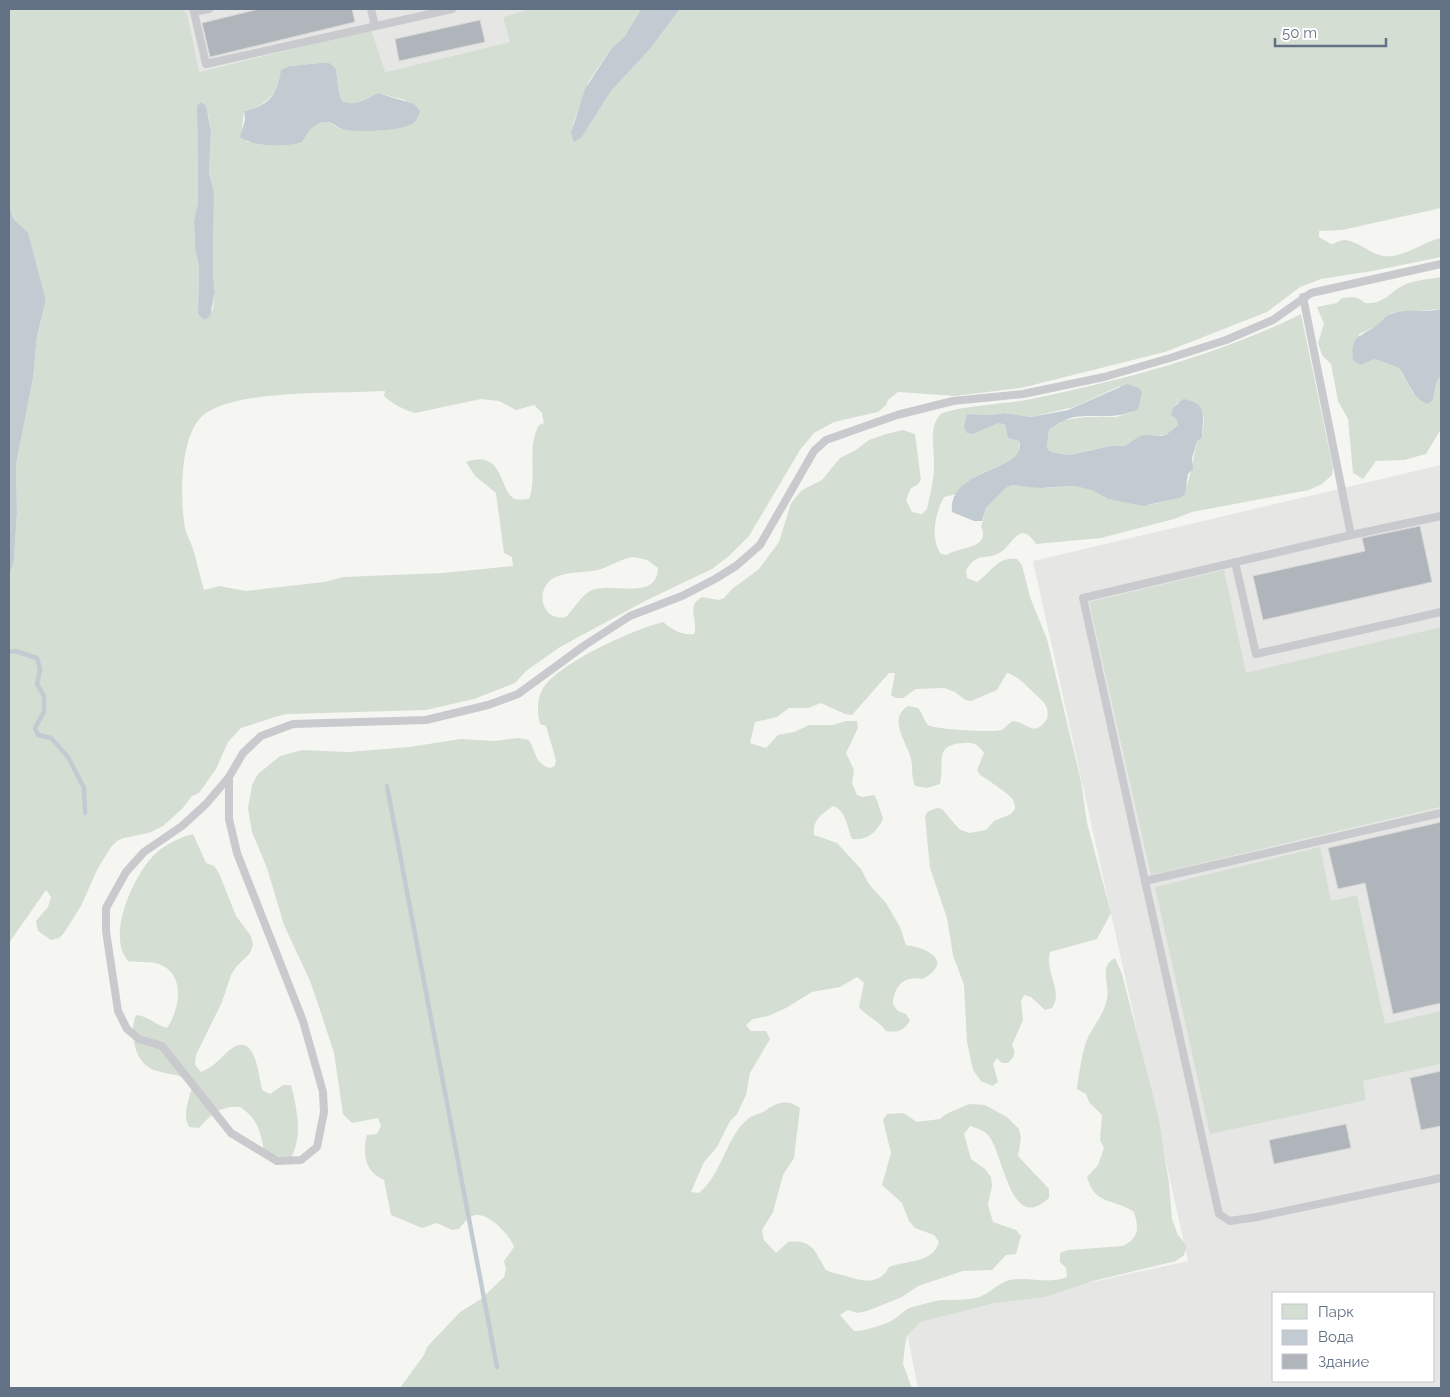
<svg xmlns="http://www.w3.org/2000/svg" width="1450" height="1397" font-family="Raleway,sans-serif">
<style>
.built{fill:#e6e6e5;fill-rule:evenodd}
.green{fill:#d5ded3;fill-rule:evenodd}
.water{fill:#c3cbd2}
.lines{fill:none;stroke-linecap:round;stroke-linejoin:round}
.stream{stroke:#c3cbd2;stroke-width:4.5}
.building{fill:#b0b5bc;stroke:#d7d7d5}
.service{stroke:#c8cace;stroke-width:8}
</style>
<rect width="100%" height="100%" fill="#f5f6f2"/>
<g class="built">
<polygon points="181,9 530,9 503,17 510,42 384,72 371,29 198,72 187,13"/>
<path d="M 1441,465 L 1441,627 L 1246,674 L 1151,875 L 1441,807 L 1441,1011 L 1385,1025 L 1357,895 L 1331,901 L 1366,1099 L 1363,1081 L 1441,1064 L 1441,1388 L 918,1388 L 905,1323 L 1188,1261 L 1033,561 ZM 1274,1293 L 1434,1293 L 1434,1381 L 1274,1381 Z"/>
</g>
<g class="green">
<path d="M 9,9 L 181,9 L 187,13 L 199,72 L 371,29 L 385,72 L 510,42 L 503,17 L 530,9 L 641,9 L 625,36 L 611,49 L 589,81 L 573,124 L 585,131 L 611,91 L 650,49 L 680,9 L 1441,9 L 1441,208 L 1342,230 L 1319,231 L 1319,237 L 1331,244 C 1336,244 1338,240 1345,240 C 1363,242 1373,259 1393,256 C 1410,253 1424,242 1441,238 L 1441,257 L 1372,271 L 1321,279 L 1300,287 L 1267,312 L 1165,352 L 1021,388 L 955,396 L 898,392 L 888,400 L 886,405 L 878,412 L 834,422 L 814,433 L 800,450 L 749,536 L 729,556 L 712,569 L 647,600 L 560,647 L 526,671 L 515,683 L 474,699 L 426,710 L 288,714 L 278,716 L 241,728 L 228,742 L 216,769 L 199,793 L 192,796 L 182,809 L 163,826 L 149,833 L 124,838 L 117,841 L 111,847 L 98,868 L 81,906 L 64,933 L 59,938 L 51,940 L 38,931 L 36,921 L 48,907 L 51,897 L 46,890 L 9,943 L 9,577 L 14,560 L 17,512 L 16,465 L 33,378 L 37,336 L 46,300 L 28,234 L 13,218 L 9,205 ZM 320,63 L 336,69 L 339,93 L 342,101 C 357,107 365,99 378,93 L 405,100 L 412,124 C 393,130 361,132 342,129 C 335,128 332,121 324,122 C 313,124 307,134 302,142 L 279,144 L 247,142 L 242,128 L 244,111 C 270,106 279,87 290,66 ZM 208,114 L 211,131 L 209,173 L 214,192 L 213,275 L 215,292 L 213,309 L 204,320 L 198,314 L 199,267 L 195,249 L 194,220 L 198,203 L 197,116 ZM 385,391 L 384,396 C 391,403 406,411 415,413 L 481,399 L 499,401 L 516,410 L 534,405 L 542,413 L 544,423 L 539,425 C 526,448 538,476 529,499 C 524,499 518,501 513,498 C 500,490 503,448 466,462 L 475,476 L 496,493 L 504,553 L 512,557 L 513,566 L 443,573 L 343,577 L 324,582 L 246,591 L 219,586 L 204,590 C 200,576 197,563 193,549 C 191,542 187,536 185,528 C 180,499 179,431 206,413 C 241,389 341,394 385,391 ZM 634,557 L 647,560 L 658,568 C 657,603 610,580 590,591 C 580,597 574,609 566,617 C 543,622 534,592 552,579 C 567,570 586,574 601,569 C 613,565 622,558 634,557 Z"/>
<path d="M 1441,277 L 1441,309 L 1392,313 L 1383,318 L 1377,326 L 1359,334 L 1360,365 L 1375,359 L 1399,368 L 1413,393 L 1433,400 L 1436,384 L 1441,375 L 1441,429 L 1426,454 L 1404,460 L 1376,461 L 1363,479 L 1353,473 L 1348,419 L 1338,401 L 1331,364 L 1322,355 L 1318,343 L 1324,324 L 1317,307 L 1337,303 L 1342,298 C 1352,297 1358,296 1365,303 C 1385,305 1391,290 1406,284 C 1417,280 1430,279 1441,277 Z"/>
<path d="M 1301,314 L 1333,468 L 1332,475 L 1322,484 L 1309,490 L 1192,512 L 1174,519 L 1101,538 L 1036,544 C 1020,519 1013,544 1001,552 C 987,561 976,551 966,571 L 967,578 L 977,582 C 992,572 997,556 1017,559 L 1022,565 L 1030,597 L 1047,639 L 1081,781 L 1087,823 L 1111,913 L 1097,939 L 1050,952 C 1044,971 1064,991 1052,1008 L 1045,1010 L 1031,997 L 1024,995 L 1021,1001 L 1023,1020 L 1012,1045 C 1016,1053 1015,1057 1008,1063 L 1002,1063 L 997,1058 L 993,1064 L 998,1082 L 992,1086 L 981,1081 L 973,1070 L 967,1042 L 964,985 L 953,955 L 947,918 L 930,868 L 925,817 L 927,812 L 937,808 L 942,809 L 959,829 L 969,833 L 986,830 L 994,821 L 1011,814 L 1015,809 C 1015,805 1014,800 1011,797 C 1008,794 983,776 980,775 L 977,770 L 984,753 C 979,745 973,742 964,743 C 933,744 945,763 940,784 L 927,788 L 915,786 C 911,776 913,768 911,759 C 907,742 887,719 908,706 L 918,708 C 922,712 924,721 928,725 C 932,729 993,733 1001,730 C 1005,729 1008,723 1013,721 C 1028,723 1034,738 1047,719 C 1050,705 1042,701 1033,692 C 1024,684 1020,677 1007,673 L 997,690 L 971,701 L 965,700 L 955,692 L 944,688 L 916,689 L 903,698 L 896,698 L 891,695 L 895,673 L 889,673 L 852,715 L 845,714 L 821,703 L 808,708 L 789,708 L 777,717 L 755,722 L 750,743 L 766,748 L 778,735 L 794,732 L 809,725 L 832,725 L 846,721 L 857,721 L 858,728 L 846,753 L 854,770 L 852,783 L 857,795 L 862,797 L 874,795 L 877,800 L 883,819 C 877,832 867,841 852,839 C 847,827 846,810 833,806 C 821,815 813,819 814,835 L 837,843 L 861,869 L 869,884 L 886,903 L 900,927 L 906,945 C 928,948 954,961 923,979 C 904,975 894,986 893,1004 L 898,1011 L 906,1014 L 910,1021 C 903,1031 898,1033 886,1031 C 878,1020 867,1017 859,1007 L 864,983 L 857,977 L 840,987 L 812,992 L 786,1008 L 768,1016 L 753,1019 L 746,1025 L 751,1031 L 766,1031 L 770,1039 L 750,1073 L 746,1095 L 737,1114 L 730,1121 L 717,1147 L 704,1162 L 691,1192 L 699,1193 C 723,1173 726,1136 748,1119 C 752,1115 760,1114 765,1111 C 777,1102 788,1099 800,1108 L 794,1158 L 783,1175 L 773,1212 L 762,1230 L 764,1240 L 776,1253 L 788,1242 C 813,1239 815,1252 826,1270 C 834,1274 841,1274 849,1277 C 865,1282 880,1284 889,1267 C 907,1260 932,1264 939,1242 L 934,1235 L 915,1228 L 909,1221 L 902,1203 L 882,1185 L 891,1153 L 883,1120 L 887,1114 L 903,1113 L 917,1122 L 940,1119 L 946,1114 L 969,1104 L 985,1105 L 1007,1117 L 1019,1129 L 1021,1138 L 1018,1156 L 1049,1189 L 1049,1198 C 1009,1236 1004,1150 987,1134 C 983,1130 976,1128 970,1126 L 964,1134 L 971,1159 L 985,1169 L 991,1177 L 992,1186 L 988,1205 L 993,1222 L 1016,1230 L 1021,1236 L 1016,1254 L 1006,1255 L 992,1270 L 963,1271 L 918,1286 L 902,1297 L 867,1311 L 857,1313 L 848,1310 L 840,1315 L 854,1331 C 862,1332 886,1324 893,1320 C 899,1316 905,1309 912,1307 C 921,1305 933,1301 942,1300 C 954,1300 964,1300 976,1298 C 989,1295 997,1283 1010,1280 C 1030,1276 1047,1285 1067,1277 L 1066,1268 L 1060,1262 L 1060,1253 L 1068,1250 L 1123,1246 C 1139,1238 1139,1228 1134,1212 C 1114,1198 1095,1206 1087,1177 L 1098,1165 L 1104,1148 L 1100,1140 L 1102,1115 L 1089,1102 L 1086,1094 L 1077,1089 C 1078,1079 1083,1048 1087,1040 C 1093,1025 1103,1017 1107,999 C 1110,983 1098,967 1115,958 L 1122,974 L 1158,1115 L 1169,1183 L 1172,1219 L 1178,1235 L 1187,1246 L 1184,1255 L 1176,1261 L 1093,1281 L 1045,1297 L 995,1303 L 920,1322 L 907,1336 L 905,1345 L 903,1364 L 912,1388 L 400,1388 L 424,1355 L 427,1347 L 460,1312 L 481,1299 L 504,1277 L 506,1269 L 504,1261 L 514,1247 C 511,1236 490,1214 477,1215 C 469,1215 464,1223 459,1229 L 452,1230 L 437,1223 L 422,1228 L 391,1215 L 384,1180 C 365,1172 362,1154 367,1135 L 377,1134 L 381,1126 L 378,1118 L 352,1123 L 343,1114 L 334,1053 L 320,1010 L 310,981 L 284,925 L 267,868 L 252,832 L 248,808 L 252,785 L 258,774 L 280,756 L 302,750 L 348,752 L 409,747 L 461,739 L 495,741 L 518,738 L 529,740 C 536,752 535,764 550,768 L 555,766 L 556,760 L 546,726 L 540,724 C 537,713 537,700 542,690 C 556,664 634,629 663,622 C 672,629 681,636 694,634 C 699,620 685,606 702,597 L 719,600 L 724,598 L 732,589 L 759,569 L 779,542 L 791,503 L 802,490 L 822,480 L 840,458 L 856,450 L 869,440 L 886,434 L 903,430 L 915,434 L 921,480 L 917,485 L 911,488 L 906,500 L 912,512 L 922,514 L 927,509 C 930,495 934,480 934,466 C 935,448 927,426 942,413 C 973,404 1005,405 1036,398 C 1127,379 1218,355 1301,314 ZM 1120,386 L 1133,412 L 1116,417 L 1086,417 L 1064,420 L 1049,430 L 1047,448 L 1051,452 L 1070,455 L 1109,446 L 1124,446 L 1130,442 L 1167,434 L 1178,425 L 1176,419 L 1171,415 L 1177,403 L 1200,407 L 1204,419 L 1202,438 L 1197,441 C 1192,460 1192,480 1180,498 L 1150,505 L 1108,499 L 1092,489 L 1075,486 L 1046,488 L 1012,485 L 1006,488 L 986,508 L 981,527 C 992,549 956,547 947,555 L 941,554 C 930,539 935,513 944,497 L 957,494 L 965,483 L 984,472 L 1010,463 L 1019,453 L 1019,441 L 1008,438 L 1005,425 L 999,423 L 973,434 L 967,414 L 991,415 L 1005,413 L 1031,417 L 1074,407 Z"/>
<polygon points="1224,570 1246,673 1441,627 1441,807 1151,875 1089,602"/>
<path d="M 193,834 L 206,863 L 214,866 L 219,873 L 236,916 L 251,936 L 253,945 L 250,953 L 236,967 L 231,975 L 222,1002 L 196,1055 L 195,1065 L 201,1072 C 212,1068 218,1061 226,1053 C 255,1026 258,1072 262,1090 L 270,1094 L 283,1085 L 291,1085 C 297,1109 303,1135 291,1158 L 273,1156 L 264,1151 C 261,1132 257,1118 240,1107 C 219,1106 212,1114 199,1128 L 189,1127 C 182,1113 189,1101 192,1087 L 188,1079 C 177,1074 165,1074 154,1070 C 134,1063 129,1031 136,1015 C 149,1016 155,1025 167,1028 C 180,1009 186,974 159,964 C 150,961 137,963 128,961 C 106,936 133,877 153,856 C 162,846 180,837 193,834 Z"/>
<polygon points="1320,847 1331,901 1357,895 1385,1024 1441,1011 1441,1064 1363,1081 1366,1100 1210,1134 1155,887"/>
</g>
<g class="water">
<polygon points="641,9 680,9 650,49 611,91 581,138 574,142 571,133 585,89 611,49 625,36"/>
<path d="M 320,63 L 329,63 L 336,69 L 339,93 L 342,101 C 357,107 365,99 378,93 L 414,104 L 420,111 C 418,116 417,121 412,124 C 400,131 356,133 342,129 C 336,127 332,121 325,122 C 313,123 307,134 302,142 C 288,147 252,147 240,137 L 245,120 L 244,111 C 269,106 278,94 281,70 L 290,66 Z"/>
<polygon points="201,102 206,106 211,131 209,173 214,192 213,275 215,292 210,316 204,320 198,314 199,267 195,249 194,220 198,203 197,106"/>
<polygon points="9,205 13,218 28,233 46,300 37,336 33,378 16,465 17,512 14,560 9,577"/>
<path d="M 1441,309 L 1441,375 L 1436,384 L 1433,400 L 1427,404 C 1412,397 1408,381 1399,368 L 1375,359 L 1360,365 L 1353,360 C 1351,338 1356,338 1373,328 C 1380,324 1383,316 1391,314 C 1407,308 1425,313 1441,309 Z"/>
<path d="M 1127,384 L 1139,388 L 1142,393 L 1138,409 C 1112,423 1084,410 1063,421 C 1058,423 1054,427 1049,430 L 1047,448 L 1051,452 L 1070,455 L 1110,446 L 1124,446 L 1142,435 L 1161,436 L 1167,434 L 1178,425 L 1176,419 L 1171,415 L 1173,408 L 1183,399 C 1210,403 1202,419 1202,438 L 1197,441 L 1192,458 L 1193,469 L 1188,474 L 1185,494 L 1180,498 L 1143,506 L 1108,499 L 1092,490 L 1075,486 L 1040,488 L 1012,485 L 1006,488 L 986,508 L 982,521 L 974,521 L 952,512 C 948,466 1028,473 1019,441 L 1008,438 L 1005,425 L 999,423 L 973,434 L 967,433 L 964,427 L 967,414 L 991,415 L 1005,413 L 1031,417 L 1068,410 Z"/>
</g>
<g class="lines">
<g class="stream">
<polyline points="9,652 15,651 37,658 40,669 37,684 44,696 44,712 35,728 38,735 51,738 68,757 84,788 85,813"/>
<polyline points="387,786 497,1367"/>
</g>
</g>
<g class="building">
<polygon points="259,9 352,9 355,22 210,57 202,23"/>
<polygon points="480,20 485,42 399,61 395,39"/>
<polygon points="1420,526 1432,582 1263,620 1253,576 1365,551 1362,538"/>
<polygon points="1441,822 1441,1003 1393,1014 1365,883 1338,889 1328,848"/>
<polygon points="1441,1071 1441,1126 1421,1130 1410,1078"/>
<polygon points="1346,1124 1351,1148 1274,1164 1269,1140"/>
</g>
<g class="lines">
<g class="service">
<polyline points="193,9 194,12 209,9"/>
<polyline points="371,9 375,26"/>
<polyline points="194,12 206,64 452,9"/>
<polyline points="1303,297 1351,535"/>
<polyline points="1235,562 1256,654 1441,612"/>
<polyline points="229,777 229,819 237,853 303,1021 323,1092 324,1112 317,1147 301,1160 277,1161 231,1133 162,1046 139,1039 127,1029 118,1011 106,931 106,908 126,872 144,852 182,826 206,804 229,777 243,753 261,736 293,724 426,720 488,705 518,694 585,645 630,616 682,596 715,579 736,566 760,545 814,451 826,440 897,415 953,401 1023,394 1104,377 1170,358 1226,340 1273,320 1311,293 1441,264"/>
<polyline points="1441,813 1145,881 1219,1214 1230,1221 1257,1217 1441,1178"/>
<polyline points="1145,881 1083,598 1351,535 1441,516"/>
</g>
</g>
<rect width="1450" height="1397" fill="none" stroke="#637185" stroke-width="20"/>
<rect x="1272" y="1292" width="162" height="90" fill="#ffffff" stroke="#c1c6ce"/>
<rect x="1282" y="1304" width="25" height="15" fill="#d5ded3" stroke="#c1c6ce"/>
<text x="1318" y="1317" font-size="15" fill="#637185">Парк</text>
<rect x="1282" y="1330" width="25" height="15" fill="#c3cbd2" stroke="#c1c6ce"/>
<text x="1318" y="1342" font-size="15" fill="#637185">Вода</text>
<rect x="1282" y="1354" width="25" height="15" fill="#b0b5bc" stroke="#c1c6ce"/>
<text x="1318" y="1367" font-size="15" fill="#637185">Здание</text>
<path d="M1275 38v8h111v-8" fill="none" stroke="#637185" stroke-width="2.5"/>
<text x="1282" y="38" font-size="15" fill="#637185" stroke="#ffffff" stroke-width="4" paint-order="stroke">50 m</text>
</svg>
